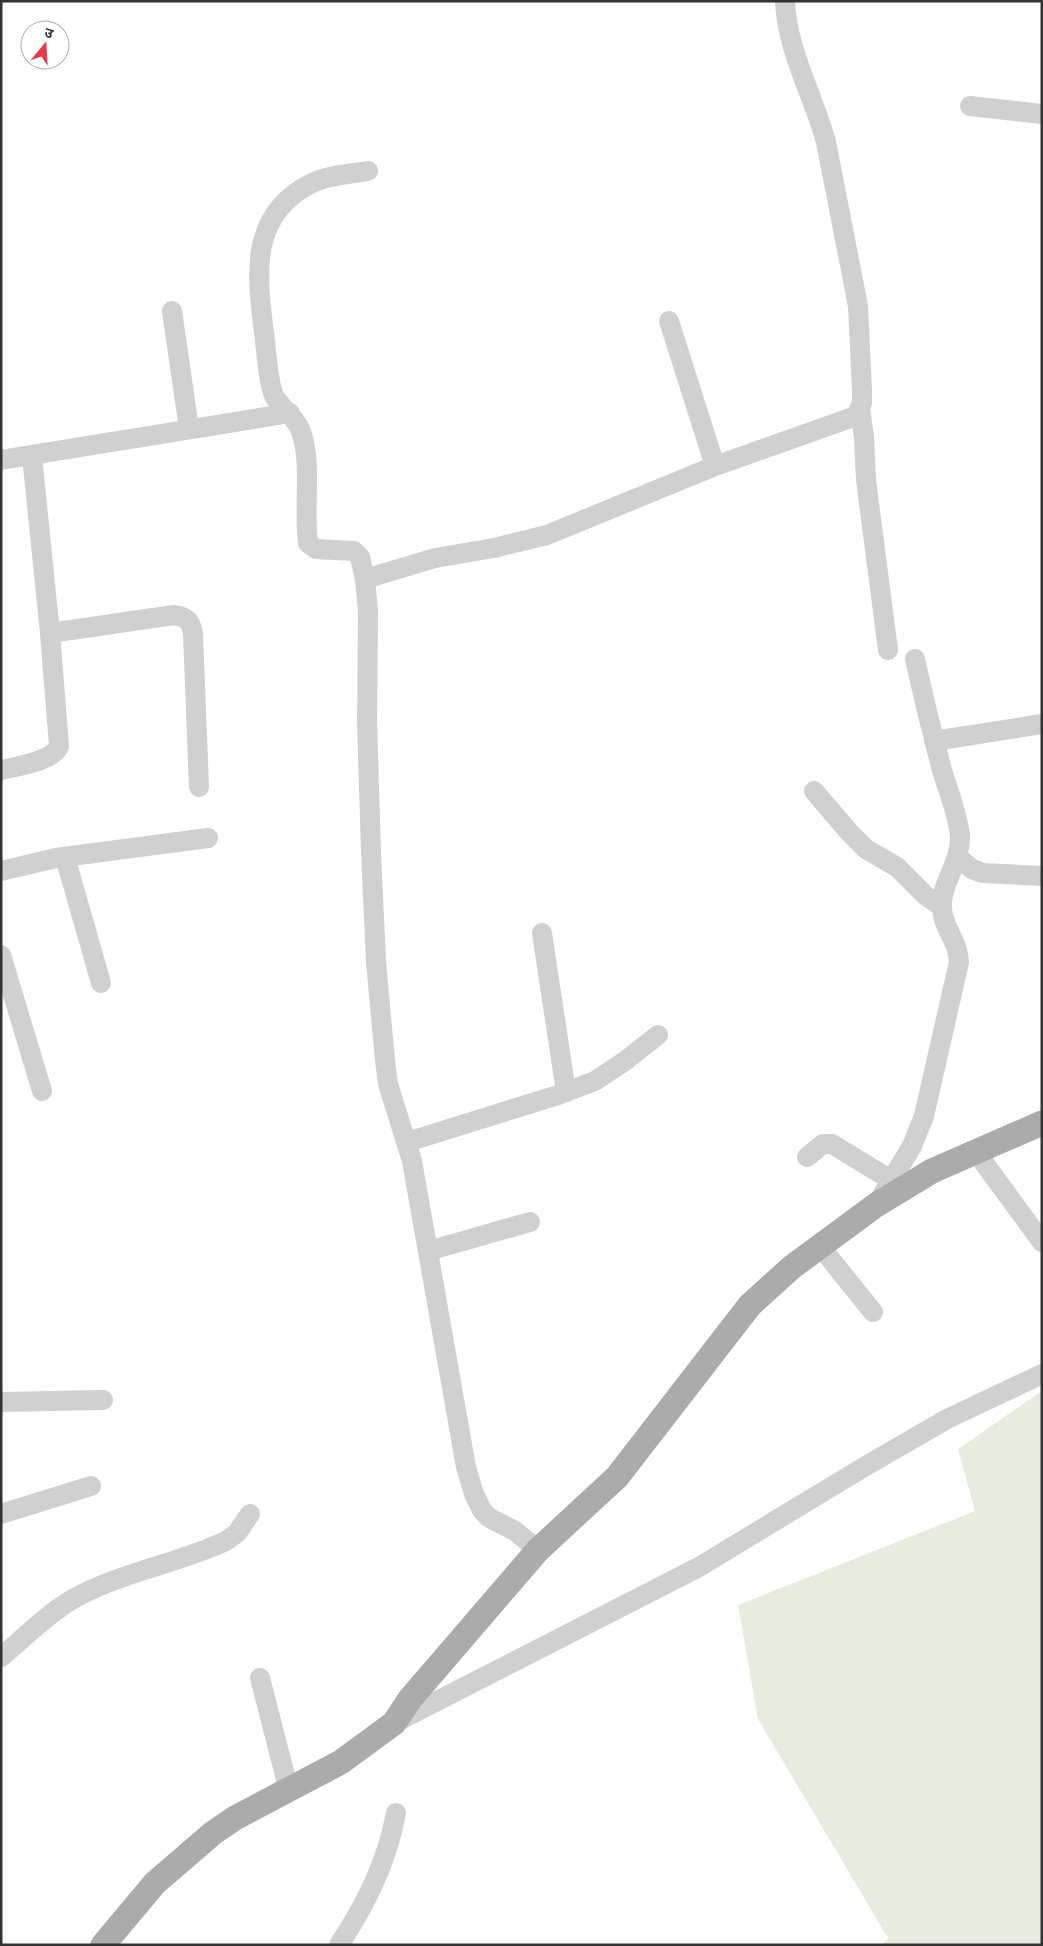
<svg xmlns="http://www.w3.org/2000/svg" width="1043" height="1946" font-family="'Work Sans','Noto Sans Devanagari',sans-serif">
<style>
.green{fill:#e6ecdf}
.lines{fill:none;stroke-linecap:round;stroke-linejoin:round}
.minor{stroke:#d0d0d0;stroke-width:20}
.major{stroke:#ababab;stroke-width:25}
</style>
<rect width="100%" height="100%" fill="#fff"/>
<polygon class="green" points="1042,1391 1042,1945 882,1945 888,1938 758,1719 738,1605 975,1511 958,1449"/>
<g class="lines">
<g class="minor">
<polyline points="970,106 1042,114"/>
<path d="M 368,171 C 350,174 328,175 312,183 C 252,213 256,268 263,325 C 266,344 267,376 273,393 C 276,404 294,415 300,429 C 313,461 303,508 308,543 L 316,549 L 354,551 L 360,557 L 365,579 L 368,612 L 367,721 L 371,852 L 376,962 L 385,1060 L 388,1084 L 412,1161 L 466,1467 L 474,1494 L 482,1510 L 488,1517 L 515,1531 L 538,1550"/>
<polyline points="172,311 189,429"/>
<polyline points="669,321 715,466"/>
<polyline points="860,408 864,437 866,480 888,650"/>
<polyline points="1,460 290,413"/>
<path d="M 365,579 L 435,558 L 494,548 L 547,535 L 715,466 L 856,416 L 862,403 L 862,391 L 858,306 L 826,142 C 813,94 787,51 785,1"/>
<path d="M 50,633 L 174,615 C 187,617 191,621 193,634 L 199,787"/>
<polyline points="934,741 1042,724"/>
<path d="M 1,770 C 18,766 52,762 59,746 L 50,633 L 32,456"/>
<polyline points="814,791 849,832 866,849 897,867 926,896 941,906"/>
<polyline points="65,857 101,983"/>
<polyline points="958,857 972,869 983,873 1042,876"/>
<polyline points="1,871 56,858 208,838"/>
<polyline points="542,933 566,1092"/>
<polyline points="1,955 42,1091"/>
<polyline points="407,1142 558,1095 595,1081 625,1061 658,1035"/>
<polyline points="976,1152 1042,1242"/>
<polyline points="807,1157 823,1144 832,1144 891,1180"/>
<path d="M 877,1204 L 912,1146 L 924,1116 L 959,962 C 958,939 943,929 942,908 C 940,884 961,863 960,836 C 958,814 948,791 942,770 C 932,733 923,696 915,659"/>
<polyline points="820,1246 873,1312"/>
<polyline points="428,1251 530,1222"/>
<polyline points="1,1402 103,1400"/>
<polyline points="1,1514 91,1486"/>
<path d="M 1,1657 C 24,1638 47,1614 73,1599 C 121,1572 177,1564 226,1541 L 237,1533 L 250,1514"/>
<polyline points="260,1678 289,1791"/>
<polyline points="394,1723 699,1567 864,1467 947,1419 1042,1374"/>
<path d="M 339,1945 C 366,1904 387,1862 396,1813"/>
</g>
<polyline class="major" points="103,1945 155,1883 213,1833 235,1818 341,1762 394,1723 410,1699 538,1550 617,1477 750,1305 792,1267 876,1205 932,1171 1042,1123"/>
</g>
<rect width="1043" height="1946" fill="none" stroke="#333333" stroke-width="5"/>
<g transform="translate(45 45) rotate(18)"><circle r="24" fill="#ffffff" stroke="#adadad"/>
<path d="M0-4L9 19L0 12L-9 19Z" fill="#e63946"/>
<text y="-8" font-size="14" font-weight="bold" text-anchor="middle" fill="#333333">उ</text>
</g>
</svg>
